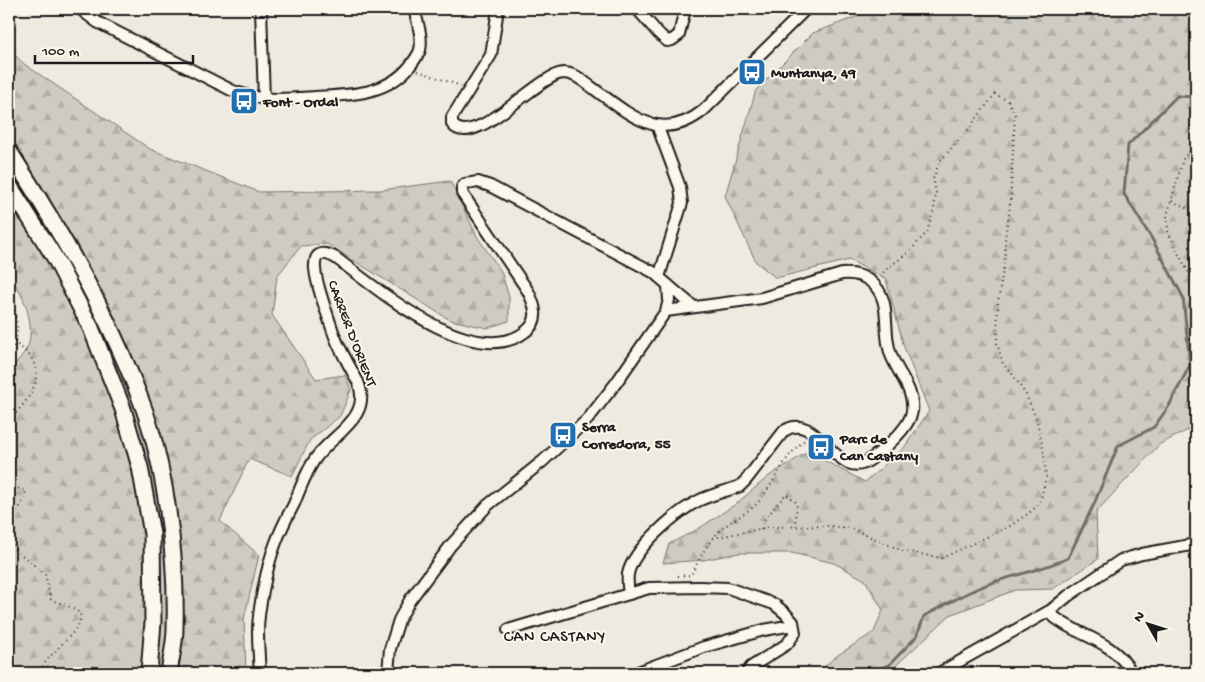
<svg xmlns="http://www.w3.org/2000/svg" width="1205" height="682" font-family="'Gochi Hand',sans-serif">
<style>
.forest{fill:url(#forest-firs);stroke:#75746f}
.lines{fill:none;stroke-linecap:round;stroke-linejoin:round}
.stream{stroke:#6f6d69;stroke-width:3}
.minor-casing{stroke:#1c1c1c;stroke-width:14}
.highway-casing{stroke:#1c1c1c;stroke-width:19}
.path{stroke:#1c1c1c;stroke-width:2;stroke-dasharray:1 4;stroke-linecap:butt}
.minor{stroke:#fbf7ec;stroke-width:10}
.highway{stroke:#fbf7ec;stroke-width:15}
.labels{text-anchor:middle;stroke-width:4;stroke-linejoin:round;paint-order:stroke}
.poi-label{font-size:15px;font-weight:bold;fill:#1c1c1c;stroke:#fbf7ec;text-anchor:start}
.street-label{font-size:15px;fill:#1c1c1c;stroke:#fbf7ec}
.neighbourhood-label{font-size:16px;letter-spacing:1px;fill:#1c1c1c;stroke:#fbf7ec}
</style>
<defs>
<pattern id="forest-firs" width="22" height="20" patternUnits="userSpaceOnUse" patternTransform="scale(1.25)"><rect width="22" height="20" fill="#ceccc2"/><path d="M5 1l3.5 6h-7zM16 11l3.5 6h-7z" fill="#b0afa6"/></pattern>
</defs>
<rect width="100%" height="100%" fill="#eeeadf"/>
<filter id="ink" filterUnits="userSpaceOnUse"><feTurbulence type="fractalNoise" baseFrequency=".02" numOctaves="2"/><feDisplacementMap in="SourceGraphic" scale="10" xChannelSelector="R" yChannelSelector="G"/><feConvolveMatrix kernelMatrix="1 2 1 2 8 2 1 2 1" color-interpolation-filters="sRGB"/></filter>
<g filter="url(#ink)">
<g class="forest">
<polygon points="877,9 1196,9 1196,428 1190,429 1160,444 1096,512 1098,559 1053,589 1015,590 950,615 888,673 817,673 838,655 874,632 883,610 865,580 834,563 792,553 739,553 703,560 663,563 669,544 698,529 736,504 769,476 812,449 827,462 865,482 904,448 929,411 904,347 886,279 849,260 776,278 756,262 725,196 756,90 813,33"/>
<path d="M 9,49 L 24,64 L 150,149 L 259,192 L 381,190 L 450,181 L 478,238 L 501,271 L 509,297 L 509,321 L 487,328 L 450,320 L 327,244 L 301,246 L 277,276 L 272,315 L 316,379 L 345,375 L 351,390 L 340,416 L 310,440 L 292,476 L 249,459 L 220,521 L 259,555 L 244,619 L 246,673 L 9,673 L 9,372 C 14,365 27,351 29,343 C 34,319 23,293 9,276 Z"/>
</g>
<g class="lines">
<g class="stream">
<polyline points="1196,97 1177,96 1128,145 1124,194 1152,239 1183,297 1190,365 1196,372"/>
<path d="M 868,673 L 889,665 L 917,636 L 924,616 C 947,604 970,590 994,582 C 1019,574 1044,569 1068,558 L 1094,504 L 1118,446 L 1154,427 L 1169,406 L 1190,365"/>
</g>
<defs>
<g id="minor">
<path d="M 80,9 L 97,22 L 233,91 C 262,102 286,99 316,97 C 349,95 387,95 410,66 C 414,61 418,56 420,50 C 423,37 417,21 414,9"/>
<polyline points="261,9 264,100"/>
<path d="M 498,9 L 491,55 L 452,117 L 452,124 C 473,152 539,74 563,73 C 574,73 582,80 590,86 C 628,113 660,146 704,110 L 806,9"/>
<polyline points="637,9 658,33 667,41 672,40 679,35 685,9"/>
<polyline points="657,125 680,187 682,203 659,277"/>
<path d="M 629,594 C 628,587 627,581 628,574 C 633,549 677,511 700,500 C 713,494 727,491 740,486 L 746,480 L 784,431 C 818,408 837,486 871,459 C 884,449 910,428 912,411 C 915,389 896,372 890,352 C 882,327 893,299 870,281 C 862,275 852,273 842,274 L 762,298 L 666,311"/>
<path d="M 1048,612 C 1077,638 1110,636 1132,673"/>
<polyline points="508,630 649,588 699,587 728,588 774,604 785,613 793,622 795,633 787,644 751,667 747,673"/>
<path d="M 260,673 C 259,659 258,645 258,631 C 258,610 267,566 275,545 C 280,531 287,517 294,504 C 300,489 306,472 315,459 C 332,434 373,418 358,382 C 352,371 346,360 340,348 C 333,335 330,321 325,308 C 321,294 299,238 336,258 C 376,288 473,371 525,332 C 541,321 535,305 528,291 L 462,193 L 462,187 L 465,184 L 478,182 L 490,186 L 653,272 L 668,285"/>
<polyline points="388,673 390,649 399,620 410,600 451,545 488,505 543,461 588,419 616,383 666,311 669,300 668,285 694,307"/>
<polyline points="635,673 704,647 764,630 793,625"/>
<polyline points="939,673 1051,610 1068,596 1121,560 1142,554 1196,544"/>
</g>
<g id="highway">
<path d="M 9,151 C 59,229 107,311 140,398 C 166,465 177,556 175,628 C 175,643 171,658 169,673"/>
<polyline points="9,185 55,258 91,328 123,409 140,467 152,534 153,622 149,673"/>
</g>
</defs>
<use href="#minor" class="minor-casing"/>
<use href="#highway" class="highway-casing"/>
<g class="path">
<polyline points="418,71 461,86"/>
<polyline points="1196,143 1183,159 1167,216 1168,231 1178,253 1196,286"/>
<polyline points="1172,201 1196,213"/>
<path d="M 9,303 C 20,321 20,337 9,355"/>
<path d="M 9,420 C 14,416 18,411 22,406 C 41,383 43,361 16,344"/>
<polyline points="9,490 14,487 26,491 21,505 9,524"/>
<path d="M 9,525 L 13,548 L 45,574 L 51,600 L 66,605 L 80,613 C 80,615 81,618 80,621 C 77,634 46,655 39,673"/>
<polyline points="761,529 765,519 786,494 797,503 795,526"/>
<polyline points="713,538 770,527 828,526 850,528 903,551 942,558 1010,526 1029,513 1040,503 1046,477 1044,454 1037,421 1026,395 1011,372 1003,364 997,343 998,302 1005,257 1005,238 1010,207 1015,115 1008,101 995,94 967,131 940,161 933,179 936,193 934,209 927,232 909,252 885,270 881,276"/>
<path d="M 678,576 L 691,575 C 700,558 709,539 724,527 C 736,517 751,512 761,499 C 776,479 785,455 805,440"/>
</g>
<use href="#minor" class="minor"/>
<use href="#highway" class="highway"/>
</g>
</g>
<defs>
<symbol id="bus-square" viewBox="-11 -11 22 22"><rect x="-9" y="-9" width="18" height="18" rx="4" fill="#1f6fb2" stroke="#fbf7ec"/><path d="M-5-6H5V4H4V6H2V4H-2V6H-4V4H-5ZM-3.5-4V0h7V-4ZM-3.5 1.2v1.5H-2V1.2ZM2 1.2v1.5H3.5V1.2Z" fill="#fff"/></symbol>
</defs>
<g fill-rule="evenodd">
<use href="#bus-square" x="736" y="56" width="32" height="32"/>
<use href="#bus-square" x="228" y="85" width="32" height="32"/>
<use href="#bus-square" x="547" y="419" width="32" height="32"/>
<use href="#bus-square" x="805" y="431" width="32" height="32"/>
</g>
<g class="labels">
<g class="poi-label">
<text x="771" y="77">Muntanya, 49</text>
<text x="263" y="106">Font - Ordal</text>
<text x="582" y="431">Serra<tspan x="582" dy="17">Corredora, 55</tspan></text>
<text x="840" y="443">Parc de<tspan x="840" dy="17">Can Castany</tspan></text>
</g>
<g class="street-label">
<text transform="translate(353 333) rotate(69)" y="5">CARRER D'ORIENT</text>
</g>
<g class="neighbourhood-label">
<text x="555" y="641">CAN CASTANY</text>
</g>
</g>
<rect width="1205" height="682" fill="none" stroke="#fbf7ec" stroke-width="30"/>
<rect x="15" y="15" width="1175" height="652" fill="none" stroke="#1c1c1c" stroke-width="2" filter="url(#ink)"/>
<g transform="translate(1148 624) rotate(309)" stroke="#fbf7ec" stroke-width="4" paint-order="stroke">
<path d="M0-4L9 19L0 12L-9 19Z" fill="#1c1c1c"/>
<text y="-8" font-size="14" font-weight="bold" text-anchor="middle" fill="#1c1c1c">N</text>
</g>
<path d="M35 55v8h158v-8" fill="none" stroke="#1c1c1c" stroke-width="2.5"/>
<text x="42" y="55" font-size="15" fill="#1c1c1c" stroke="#fbf7ec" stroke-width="4" paint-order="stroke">100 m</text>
</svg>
